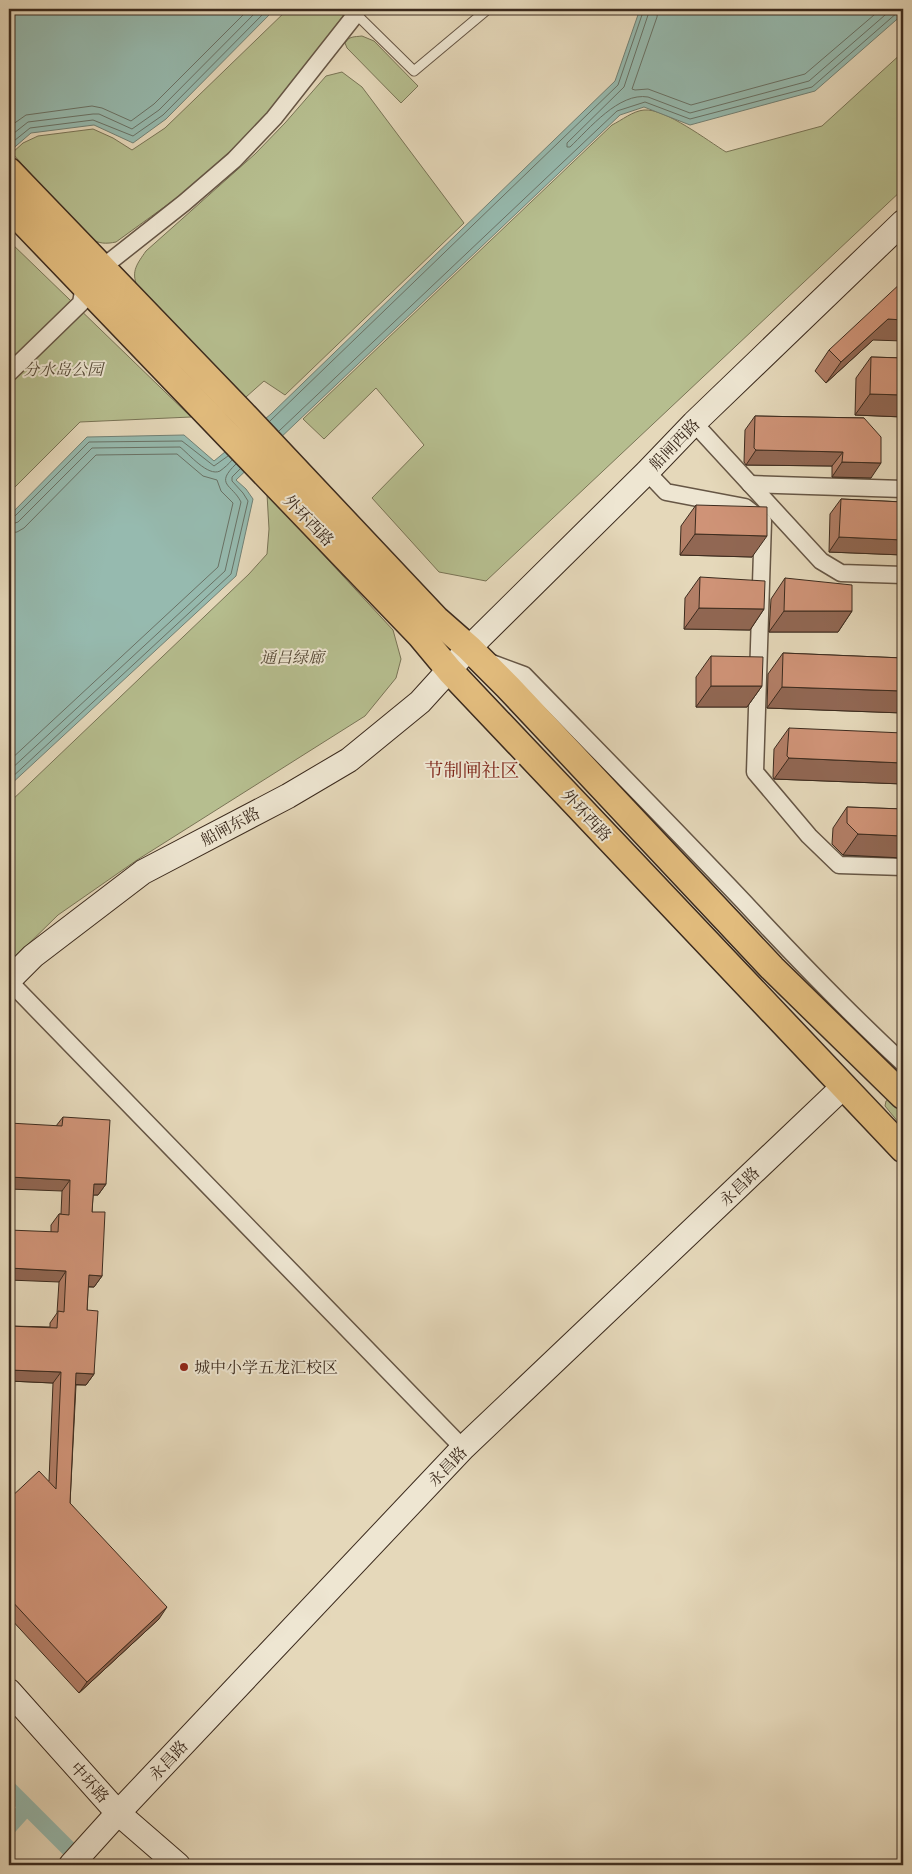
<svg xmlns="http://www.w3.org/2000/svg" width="912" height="1874" font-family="'Libre Bodoni','Noto Serif SC',serif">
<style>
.green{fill:#b6be8f;stroke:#797456}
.water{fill:#96baaf;stroke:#728175}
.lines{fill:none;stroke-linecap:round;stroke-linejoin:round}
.shore{stroke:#697266;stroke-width:1}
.canal{stroke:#96baaf;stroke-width:16}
.lane-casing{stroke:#665645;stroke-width:11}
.street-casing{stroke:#665645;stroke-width:19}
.secondary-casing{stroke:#3c2b1e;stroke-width:26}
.primary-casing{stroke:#3c2b1e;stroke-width:29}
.lane{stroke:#eee6d2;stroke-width:9}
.street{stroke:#eee6d2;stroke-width:16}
.secondary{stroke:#eee6d2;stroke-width:24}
.primary{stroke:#e2bc7d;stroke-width:26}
.wall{fill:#b27e66;stroke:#3c2b1e}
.shaded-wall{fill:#916753;stroke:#3c2b1e}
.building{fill:#cf9377;stroke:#3c2b1e}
.poi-dot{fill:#8f2418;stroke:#eee6d2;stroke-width:2}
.labels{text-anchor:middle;stroke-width:4;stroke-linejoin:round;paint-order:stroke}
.park-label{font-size:16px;font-style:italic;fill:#544835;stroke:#eee6d2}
.street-label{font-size:16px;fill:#3c2b1e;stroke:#eee6d2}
.poi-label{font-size:16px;fill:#3c2b1e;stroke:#eee6d2;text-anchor:start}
.quarter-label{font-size:19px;fill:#7a1f14;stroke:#eee6d2}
</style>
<rect width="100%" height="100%" fill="#e5d8ba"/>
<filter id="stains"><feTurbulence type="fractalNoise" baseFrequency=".004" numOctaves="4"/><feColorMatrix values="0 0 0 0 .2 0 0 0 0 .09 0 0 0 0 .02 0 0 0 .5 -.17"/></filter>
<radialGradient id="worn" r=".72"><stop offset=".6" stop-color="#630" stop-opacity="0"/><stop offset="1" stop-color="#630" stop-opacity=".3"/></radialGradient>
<g class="green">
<path d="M 288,9 L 348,9 L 285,95 L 240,142 L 189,189 L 116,242 C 106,244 99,244 89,238 L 12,153 L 23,143 L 38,136 L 93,129 L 113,138 L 132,150 L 165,128 Z"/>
<path d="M 362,36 L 374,41 L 418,86 L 401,103 L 347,48 L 345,43 C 349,36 354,37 362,36 Z"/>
<path d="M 903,52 L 903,189 L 486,581 L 439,572 L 372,498 L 424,445 L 376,388 L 324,439 L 303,419 L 612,125 C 622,120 633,111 644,110 C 665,108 708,141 726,152 L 822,126 Z"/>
<path d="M 342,72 L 362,87 L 464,223 L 285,395 L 264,381 L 246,397 L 137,286 C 131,271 137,264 146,251 L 255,154 L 285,123 L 326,76 Z"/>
<polygon points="9,241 191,417 80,422 9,493"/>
<polygon points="267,494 393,630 401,659 396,678 365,716 137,860 58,915 9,963 9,803 249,574 267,554 269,529"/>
<polygon points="890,1099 903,1111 903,1128 885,1106 886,1101"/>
</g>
<g class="water">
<polygon points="9,9 275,9 166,119 133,143 94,125 31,133 9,152"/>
<polygon points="640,9 903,9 903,14 815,91 690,125 644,107 620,115 236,480 246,489 253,499 236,576 9,786 9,516 87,437 184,435 214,461 271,414 615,81"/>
</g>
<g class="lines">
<g class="shore">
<path d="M 650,9 L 624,87 L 567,143 L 567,147 L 570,147 C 589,129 619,92 648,97 L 690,113 L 809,81 L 892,9"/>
<polyline points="658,9 657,17 632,89 635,90 648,89 691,105 805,74 881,9"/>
<polyline points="9,127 26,115 92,106 102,108 131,121 154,104 249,9"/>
<polyline points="9,137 28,122 93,114 99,114 132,129 159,110 259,9"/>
<polyline points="9,145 30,128 93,120 133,136 163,115 268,9"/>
<polyline points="270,421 618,85 644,9"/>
<polyline points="279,431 617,111 645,102 690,119 812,87 898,12 903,11"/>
<polyline points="9,519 14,517 89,442 182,441 214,466 228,456"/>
<path d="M 9,525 L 18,522 L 92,448 L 180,447 C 189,454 208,477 220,471 C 224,468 229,464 232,460"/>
<polyline points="9,533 17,532 24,528 96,455 177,454 203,476 217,480 221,491 233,503 218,567 9,761"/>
<path d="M 9,771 L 225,571 L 241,502 C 232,484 214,485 236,464"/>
<polyline points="9,780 231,574 248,501 243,493 232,481 232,477 240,469"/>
</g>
<g class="canal">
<polyline points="9,1789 85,1865"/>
<polyline points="9,1827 26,1808"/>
</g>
<defs>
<polyline id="lane" points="356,14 414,71 488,9"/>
<g id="street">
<polyline points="9,373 81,303 84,286 103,267 184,203 234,160 274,118 356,14"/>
<polyline points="694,423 821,561 841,573 903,575"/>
<polyline points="647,472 666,492 745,507 763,521 755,772 809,836 839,865 903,867"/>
<polyline points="750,484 903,489"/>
<path d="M 489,662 L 524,675 C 597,750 671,825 743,901 C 795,957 847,1011 903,1063"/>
<polyline points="9,981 463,1448"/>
</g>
<g id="secondary">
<polyline points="9,980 33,956 143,872 288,796 349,760 420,702 469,648 647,472 694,423 903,222"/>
<polyline points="9,1691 118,1813 178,1865"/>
<polyline points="71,1865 118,1813 463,1448 843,1087"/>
</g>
<g id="primary">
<polyline points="9,171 242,413 436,619 469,648 508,687 772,968 903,1096"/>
<polyline points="9,207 420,635 450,671 903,1149"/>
</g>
</defs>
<use href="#lane" class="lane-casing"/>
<use href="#street" class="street-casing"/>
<use href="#secondary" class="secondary-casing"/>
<use href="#primary" class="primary-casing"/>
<use href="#lane" class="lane"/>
<use href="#street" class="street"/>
<use href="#secondary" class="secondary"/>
<use href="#primary" class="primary"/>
</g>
<g class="wall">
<polygon points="873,340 826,383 815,371 829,350"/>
<polygon points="871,357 903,358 903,417 855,415 856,378"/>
<polygon points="755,416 864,418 871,478 832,477 832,466 746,465 744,462 745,430"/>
<polygon points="841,499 903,502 903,555 829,552 830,514"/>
<polygon points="696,505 752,557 680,555 681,526"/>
<polygon points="700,577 764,609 750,630 684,629 685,598"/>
<polygon points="785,578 852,611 838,632 769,632 771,599"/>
<polygon points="783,653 903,658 903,713 767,708 768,674"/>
<polygon points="711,656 762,686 747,707 696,707 696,677"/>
<polygon points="789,728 903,784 774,779 773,777 774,749"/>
<polygon points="847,807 903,809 903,858 843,855 832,844 833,828"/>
<polygon points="63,1117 106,1184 98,1195 93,1195 92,1212 102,1276 94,1287 88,1287 87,1310 94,1374 86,1385 76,1385 70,1503 159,1619 79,1693 9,1617 9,1499 49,1481 53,1383 9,1381 9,1326 50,1327 50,1323 57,1313 59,1282 51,1232 51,1225 59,1214 61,1214 62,1191 56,1126"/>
</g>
<g class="shaded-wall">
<polygon points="888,319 903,320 903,341 873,340 826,383 841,362"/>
<polygon points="870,394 903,395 903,417 855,415"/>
<polygon points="756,450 843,452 832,466 746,465"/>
<polygon points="842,462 881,463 871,478 832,477"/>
<polygon points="695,534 767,536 752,557 680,555"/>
<polygon points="839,537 903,540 903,555 829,552"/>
<polygon points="699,608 764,609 750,630 684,629"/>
<polygon points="784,611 852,611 838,632 769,632"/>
<polygon points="711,686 762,686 747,707 696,707"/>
<polygon points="782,687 903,691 903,713 767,708"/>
<polygon points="789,758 903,763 903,784 774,779"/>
<polygon points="858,834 903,836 903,858 843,855"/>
<polygon points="9,1177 70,1180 62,1191 9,1189"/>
<polygon points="94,1184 106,1184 98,1195 86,1195"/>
<polygon points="9,1268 66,1271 59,1282 9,1280"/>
<polygon points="89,1275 102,1276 94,1287 81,1286"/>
<polygon points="9,1370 61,1372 53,1383 9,1381"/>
<polygon points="76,1373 94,1374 86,1385 69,1384"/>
<polygon points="167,1607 159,1619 79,1693 87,1682"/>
</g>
<g class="building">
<polygon points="903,281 903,320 888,319 841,362 829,350"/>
<polygon points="871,357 903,358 903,395 870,394"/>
<polygon points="755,416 864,418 881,437 881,463 842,462 843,452 756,450 754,448"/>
<polygon points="841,499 903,502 903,540 839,537"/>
<polygon points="696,505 767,507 767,536 695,534"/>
<polygon points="700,577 765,581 764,609 699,608"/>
<polygon points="785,578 852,585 852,611 784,611"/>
<polygon points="783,653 903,658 903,691 782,687"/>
<polygon points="711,656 763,657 762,686 711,686"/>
<polygon points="789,728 903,733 903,763 789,758 787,756"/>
<polygon points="847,807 903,809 903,836 858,834 847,823"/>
<polygon points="63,1117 110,1120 106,1184 94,1184 92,1212 105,1212 102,1276 89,1275 87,1310 98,1311 94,1374 76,1373 70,1503 167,1607 87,1682 9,1598 9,1499 39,1471 56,1489 61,1372 9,1370 9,1326 57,1328 58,1311 64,1312 66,1271 9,1268 9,1230 58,1232 59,1214 69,1215 70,1180 9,1177 9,1123 62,1126"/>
</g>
<circle class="poi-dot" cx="184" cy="1367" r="5"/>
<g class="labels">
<g class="park-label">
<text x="63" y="375">分水岛公园</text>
<text x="292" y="663">通吕绿廊</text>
</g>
<g class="street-label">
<text transform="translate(674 444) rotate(-46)" y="6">船闸西路</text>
<text transform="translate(309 520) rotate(46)" y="6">外环西路</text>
<text transform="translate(587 815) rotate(47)" y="6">外环西路</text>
<text transform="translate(230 826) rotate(-28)" y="6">船闸东路</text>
<text transform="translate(739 1186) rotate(-44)" y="6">永昌路</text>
<text transform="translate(447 1466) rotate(-46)" y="6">永昌路</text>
<text transform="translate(168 1760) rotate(-47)" y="6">永昌路</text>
<text transform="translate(90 1782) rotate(48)" y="6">中环路</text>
</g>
<g class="poi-label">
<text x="194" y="1373">城中小学五龙汇校区</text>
</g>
<g class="quarter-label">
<text x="472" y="777">节制闸社区</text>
</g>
</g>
<rect width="912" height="1874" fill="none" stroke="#e5d8ba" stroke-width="30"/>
<rect x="10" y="10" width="892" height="1854" fill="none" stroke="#3c2b1e" stroke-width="2.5"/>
<rect x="15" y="15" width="882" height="1844" fill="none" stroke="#3c2b1e"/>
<rect width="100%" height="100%" filter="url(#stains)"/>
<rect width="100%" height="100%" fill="url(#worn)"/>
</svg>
